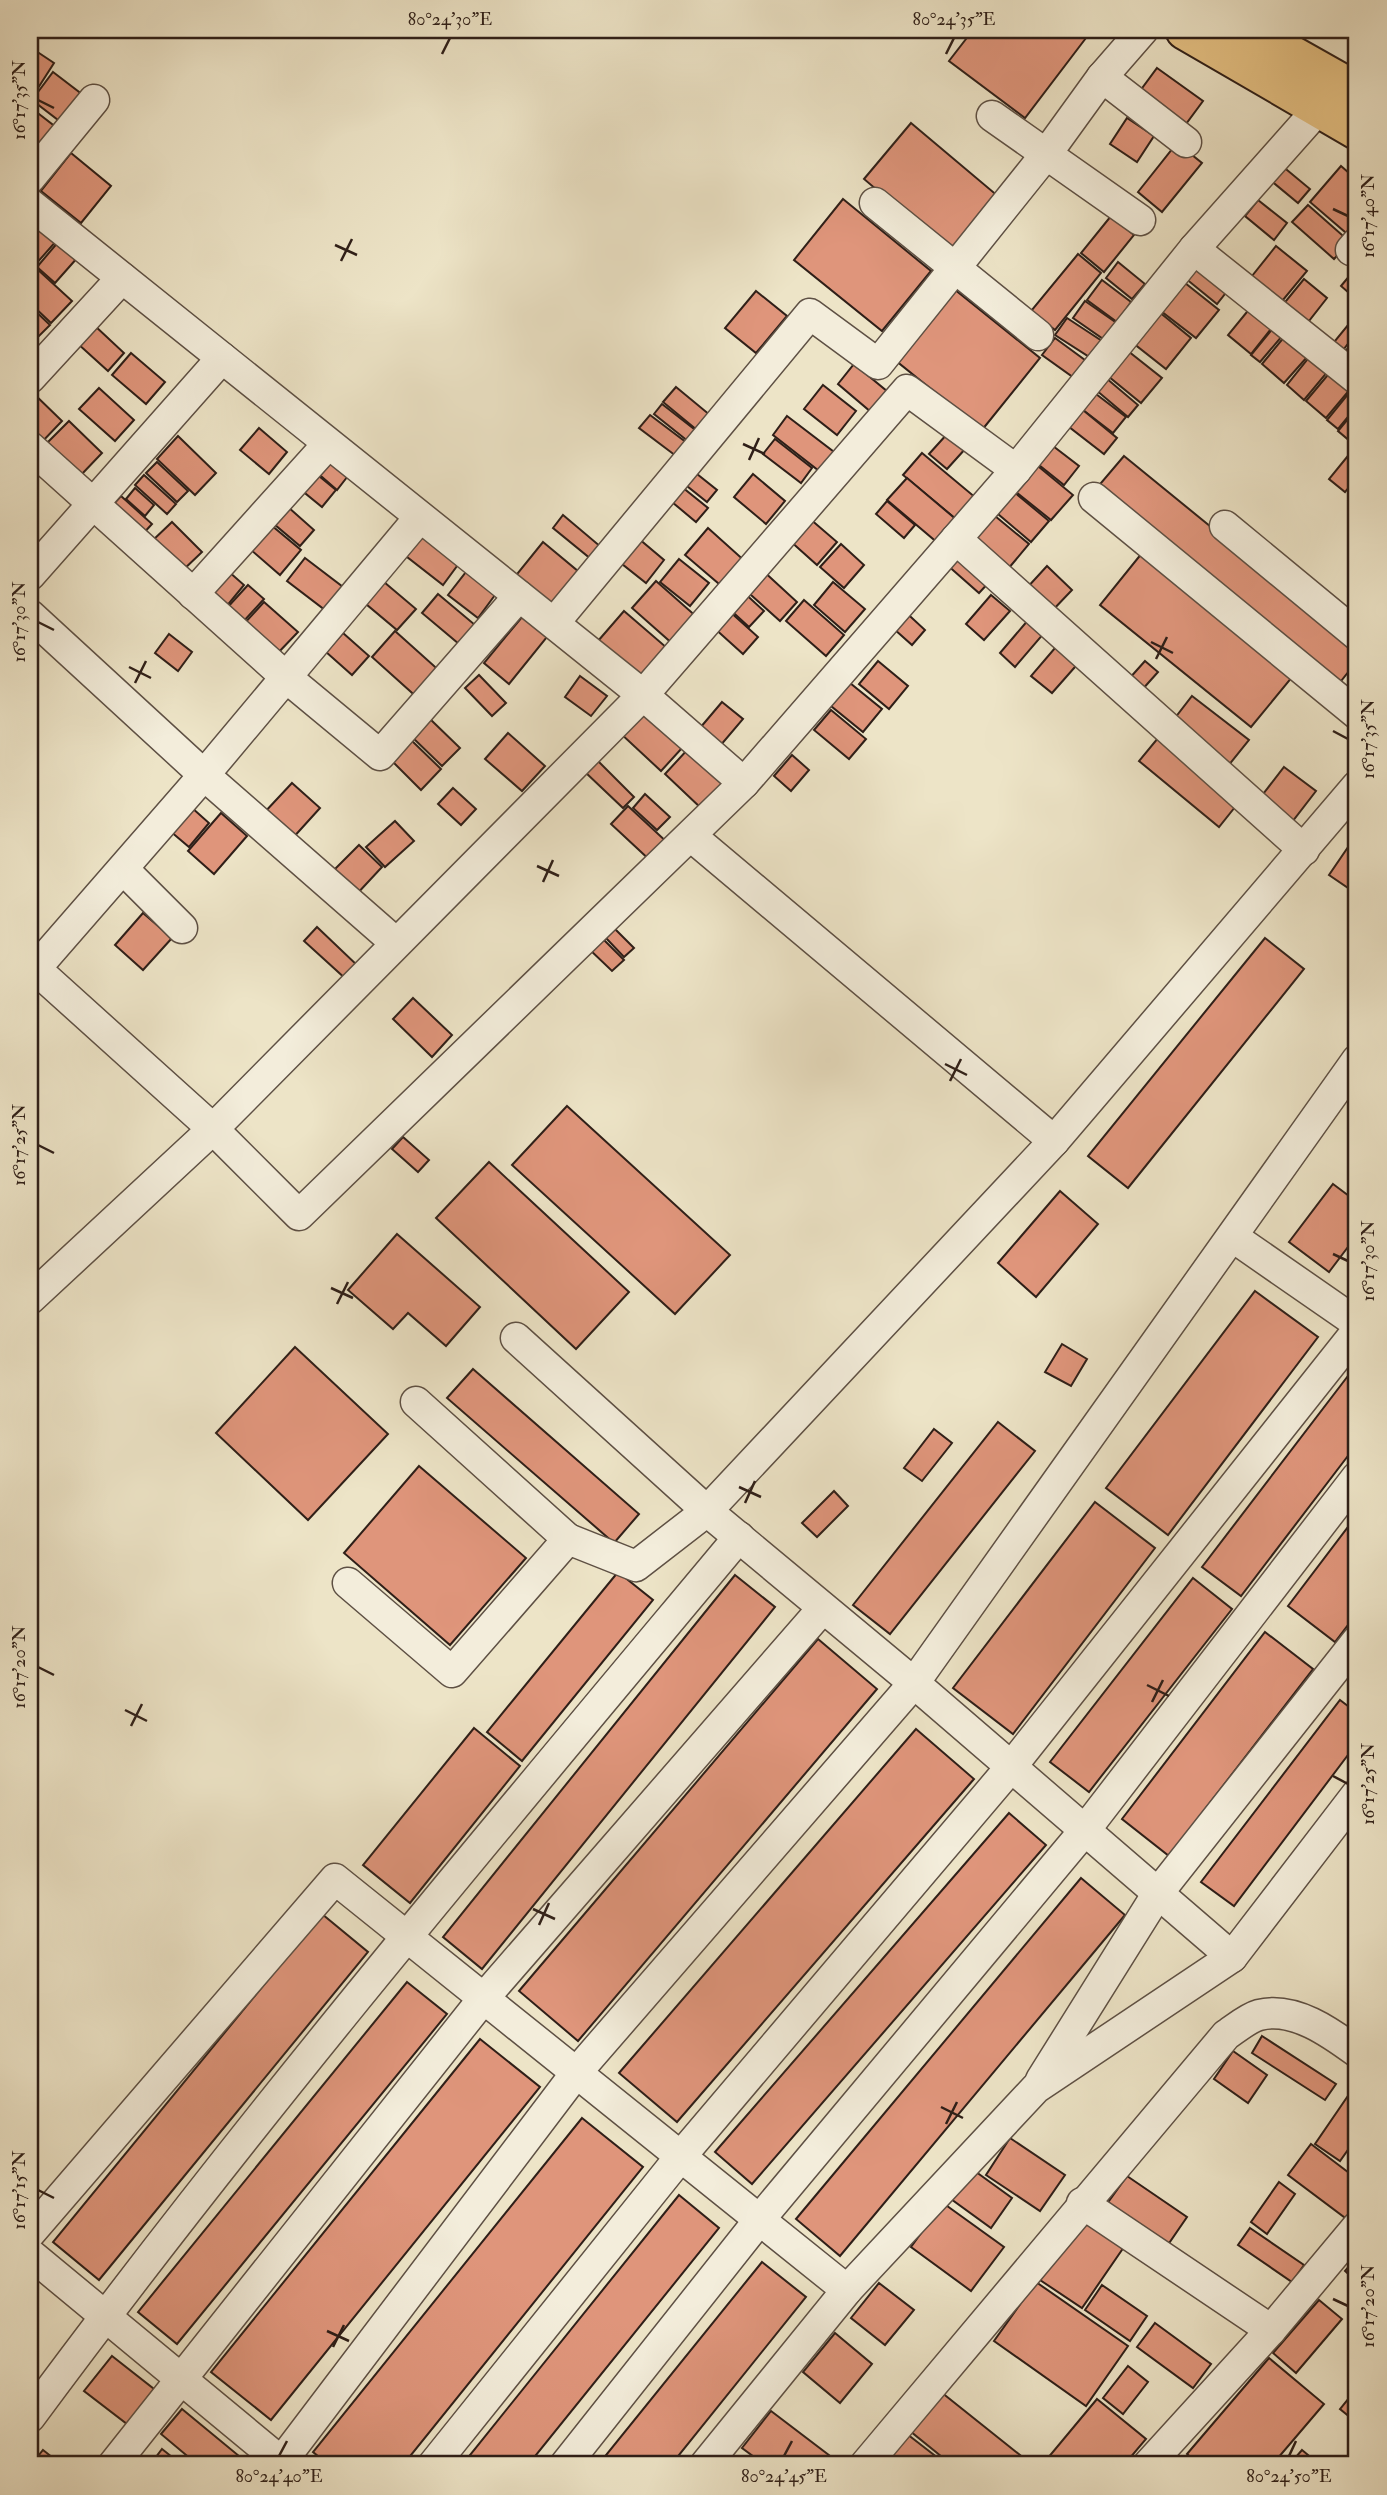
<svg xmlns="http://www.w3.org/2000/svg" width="1387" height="2495" font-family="'IM FELL Double Pica',serif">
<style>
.building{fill:#df957b;stroke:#2f1f18;stroke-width:2}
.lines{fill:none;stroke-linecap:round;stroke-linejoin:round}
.minor-casing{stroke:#5e5044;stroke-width:33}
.highway-casing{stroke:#2f1f18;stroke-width:42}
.minor{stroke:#f3eddb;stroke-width:30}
.highway{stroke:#e6c284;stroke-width:38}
.ticks{fill:none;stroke:#2f1f18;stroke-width:2.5}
.neatline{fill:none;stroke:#2f1f18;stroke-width:2.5}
.ticks-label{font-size:18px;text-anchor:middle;fill:#2f1f18}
</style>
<rect width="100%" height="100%" fill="#ede4c7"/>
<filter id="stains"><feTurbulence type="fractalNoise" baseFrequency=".00286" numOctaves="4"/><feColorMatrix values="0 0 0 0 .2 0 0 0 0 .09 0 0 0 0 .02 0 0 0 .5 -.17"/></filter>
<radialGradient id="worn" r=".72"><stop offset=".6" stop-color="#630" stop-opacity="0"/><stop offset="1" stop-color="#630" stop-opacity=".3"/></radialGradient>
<g class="building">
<polygon points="973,30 1084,30 1089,34 1025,118 949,61"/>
<polygon points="30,47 54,63 38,88 30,82"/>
<polygon points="1157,68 1203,101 1183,128 1137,95"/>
<polygon points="53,72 83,95 62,123 32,100"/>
<polygon points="30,107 57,128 30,161"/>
<polygon points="1127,118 1154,136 1137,162 1110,144"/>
<polygon points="911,123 999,197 951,253 864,179"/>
<polygon points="1177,143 1202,163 1162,212 1138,192"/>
<polygon points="71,153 111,186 81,223 41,191"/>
<polygon points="1281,165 1310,189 1298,203 1269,179"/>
<polygon points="1341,166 1357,180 1357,232 1352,238 1310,202"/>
<polygon points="843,199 931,271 882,331 794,260"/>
<polygon points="1258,200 1287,223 1274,240 1245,216"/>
<polygon points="1308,205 1350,242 1334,259 1292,222"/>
<polygon points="1111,216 1134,235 1104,272 1081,253"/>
<polygon points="39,223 58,239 35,265 30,260 30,234"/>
<polygon points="59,241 78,257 55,283 37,267"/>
<polygon points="1276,246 1307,271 1278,306 1248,281"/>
<polygon points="1078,254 1101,273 1055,330 1031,311"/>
<polygon points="1201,260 1232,285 1217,304 1185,278"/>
<polygon points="1118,262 1145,284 1132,299 1106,278"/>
<polygon points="36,268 72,301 51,323 30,303 30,274"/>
<polygon points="1351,274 1357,279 1357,300 1341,286"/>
<polygon points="1180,279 1219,310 1196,338 1157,308"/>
<polygon points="1304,279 1327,298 1305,326 1281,307"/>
<polygon points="1102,280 1131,302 1117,322 1087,300"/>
<polygon points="954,289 1040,358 982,430 895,360"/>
<polygon points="756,291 787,316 756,353 725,328"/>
<polygon points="1085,301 1121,326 1109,343 1073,318"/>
<polygon points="30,306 50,325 39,336 30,328"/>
<polygon points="1251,307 1274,325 1251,354 1228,335"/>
<polygon points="1158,311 1191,338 1166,369 1133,343"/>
<polygon points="1357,314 1357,332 1340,354 1330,347"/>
<polygon points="1067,318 1102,341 1091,358 1055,335"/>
<polygon points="94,325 124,353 108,371 77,343"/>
<polygon points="1274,327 1283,335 1260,362 1251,355"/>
<polygon points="1285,336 1308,356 1284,383 1262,364"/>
<polygon points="1357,337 1357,365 1344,353"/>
<polygon points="1055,338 1089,363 1077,380 1042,355"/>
<polygon points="1128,351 1162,378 1141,403 1108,376"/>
<polygon points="131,353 165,382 146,404 112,375"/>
<polygon points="1311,355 1329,370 1304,400 1287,385"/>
<polygon points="854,364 888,392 871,412 838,384"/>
<polygon points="1332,370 1352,387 1326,418 1306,401"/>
<polygon points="1106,378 1138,405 1128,417 1096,390"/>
<polygon points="823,385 856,411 837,435 804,409"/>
<polygon points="676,387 716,420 703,435 663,402"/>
<polygon points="99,388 134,420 115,441 79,409"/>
<polygon points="1353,388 1357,392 1357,406 1338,429 1327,420"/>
<polygon points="30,390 62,421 40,444 30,433"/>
<polygon points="1096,394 1126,417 1113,433 1083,410"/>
<polygon points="662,404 703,436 694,446 654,414"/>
<polygon points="1078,406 1117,438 1104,454 1064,423"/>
<polygon points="1357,408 1357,447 1338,431"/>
<polygon points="650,415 691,446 680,459 639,428"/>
<polygon points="787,416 838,455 823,474 773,435"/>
<polygon points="69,421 102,453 80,476 46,444"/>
<polygon points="259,428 287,452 269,474 240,450"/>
<polygon points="948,433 966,448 947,469 929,454"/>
<polygon points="178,436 216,473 195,495 157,459"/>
<polygon points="775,439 812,468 801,483 763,454"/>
<polygon points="1053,446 1079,466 1064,485 1039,465"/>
<polygon points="328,453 351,472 337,490 314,470"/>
<polygon points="922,453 976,498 957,520 903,475"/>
<polygon points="1124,456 1357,646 1357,661 1337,686 1095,490"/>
<polygon points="1347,457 1357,466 1357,477 1345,492 1329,479"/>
<polygon points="157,462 188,491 177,502 146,473"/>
<polygon points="1033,462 1073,495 1051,520 1011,488"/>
<polygon points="692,470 717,490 707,502 682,482"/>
<polygon points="314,472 336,490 322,507 300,489"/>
<polygon points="753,474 785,501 766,524 734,497"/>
<polygon points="144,475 176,504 167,514 135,485"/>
<polygon points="907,478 958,521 939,544 887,500"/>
<polygon points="677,483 708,508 696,522 666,497"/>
<polygon points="1008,487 1049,521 1031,542 991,508"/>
<polygon points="135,488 154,505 145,516 126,499"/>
<polygon points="121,496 152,524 141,536 110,508"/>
<polygon points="887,501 915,525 904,538 876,514"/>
<polygon points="288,507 314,530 300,546 274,524"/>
<polygon points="989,511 1029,544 1008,569 969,536"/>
<polygon points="563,515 601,547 591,559 553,528"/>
<polygon points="809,518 837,542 817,565 789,540"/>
<polygon points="172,522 202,552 181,572 151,542"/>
<polygon points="271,525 301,550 280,575 250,549"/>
<polygon points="708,528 747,563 725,589 685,555"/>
<polygon points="420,531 460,562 443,585 402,553"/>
<polygon points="632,533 664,560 646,583 612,556"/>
<polygon points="543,542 579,572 549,608 513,579"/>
<polygon points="841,544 864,565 844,588 820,567"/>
<polygon points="960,550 992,579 979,593 946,564"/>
<polygon points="1142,553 1293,676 1251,727 1100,605"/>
<polygon points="305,558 343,587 325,610 287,581"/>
<polygon points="679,559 709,583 690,606 660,582"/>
<polygon points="1047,566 1072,590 1050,613 1025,590"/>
<polygon points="760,568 797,602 780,621 742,587"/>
<polygon points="228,571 244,585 226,607 209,592"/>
<polygon points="466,572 495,595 478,618 448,595"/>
<polygon points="656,581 698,618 674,645 632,608"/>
<polygon points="384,582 416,609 397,630 366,604"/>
<polygon points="833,582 865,609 845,632 814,605"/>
<polygon points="248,585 264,599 242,623 226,609"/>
<polygon points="740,589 764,611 749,627 725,605"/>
<polygon points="438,594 481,630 465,649 422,613"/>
<polygon points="991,595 1010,611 984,640 966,624"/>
<polygon points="804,600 844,635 826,656 786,621"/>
<polygon points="264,602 298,632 275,656 242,626"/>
<polygon points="899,606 925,630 912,645 885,621"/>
<polygon points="728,610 758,637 743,654 713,627"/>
<polygon points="624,611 667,648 641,678 598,641"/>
<polygon points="522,617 547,637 509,684 484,663"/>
<polygon points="1029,619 1045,632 1015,667 1000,653"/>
<polygon points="395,631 443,674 420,700 372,657"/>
<polygon points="343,633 369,656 352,675 326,652"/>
<polygon points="169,634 192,652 178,671 155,653"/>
<polygon points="1061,641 1082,659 1052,693 1031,676"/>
<polygon points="878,661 908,686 889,709 859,684"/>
<polygon points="1145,661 1158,672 1141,691 1128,680"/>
<polygon points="479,675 506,703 492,716 465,688"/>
<polygon points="580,676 607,696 591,716 565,697"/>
<polygon points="850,683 882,709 863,732 831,706"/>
<polygon points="1192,696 1249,740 1224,771 1168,727"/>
<polygon points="722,702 743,719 720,746 700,728"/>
<polygon points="640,709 682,748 661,771 619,732"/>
<polygon points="831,710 866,739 849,759 814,730"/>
<polygon points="429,718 460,748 442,766 411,736"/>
<polygon points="1163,732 1243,797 1219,827 1139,761"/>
<polygon points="508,733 545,766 522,791 485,759"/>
<polygon points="409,738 441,769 421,790 389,758"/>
<polygon points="689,748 726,783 702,809 665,774"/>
<polygon points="792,755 809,770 791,791 774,776"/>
<polygon points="597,760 634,797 623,808 585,772"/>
<polygon points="1284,767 1316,791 1292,822 1260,798"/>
<polygon points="292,783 320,808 291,840 263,814"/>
<polygon points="453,788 476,809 461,825 438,804"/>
<polygon points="645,794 670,817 657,830 633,808"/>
<polygon points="628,806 670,845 653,863 611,824"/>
<polygon points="191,807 209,823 189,847 170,831"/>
<polygon points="221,813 247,836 214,874 188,851"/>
<polygon points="395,821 414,841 385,867 366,847"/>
<polygon points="1357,834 1357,894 1329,875"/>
<polygon points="359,845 382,867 355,896 331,873"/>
<polygon points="143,913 172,938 143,970 115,945"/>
<polygon points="317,927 359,967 347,980 304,941"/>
<polygon points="614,928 634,948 624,957 605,937"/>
<polygon points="600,936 624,960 612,971 588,948"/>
<polygon points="1265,938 1304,969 1128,1188 1088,1156"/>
<polygon points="413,998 452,1035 432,1057 393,1019"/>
<polygon points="567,1106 730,1255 675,1314 512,1165"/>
<polygon points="403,1137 429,1160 418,1172 392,1149"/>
<polygon points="489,1162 629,1292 576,1349 436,1218"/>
<polygon points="1333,1184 1357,1202 1357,1235 1329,1272 1289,1242"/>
<polygon points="1060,1191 1098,1224 1036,1297 998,1263"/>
<polygon points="397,1234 480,1307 446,1346 408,1313 393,1329 348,1290"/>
<polygon points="1255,1291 1318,1337 1168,1535 1106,1488"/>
<polygon points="1062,1344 1087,1359 1071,1386 1045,1372"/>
<polygon points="295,1347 388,1434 308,1520 216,1433"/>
<polygon points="1354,1368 1357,1370 1357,1444 1241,1596 1202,1567"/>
<polygon points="473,1369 639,1514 614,1543 447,1398"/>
<polygon points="998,1422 1035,1451 890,1634 853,1605"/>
<polygon points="934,1429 952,1443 922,1481 904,1468"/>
<polygon points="419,1466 526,1558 450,1645 344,1553"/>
<polygon points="834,1491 848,1506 817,1537 802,1523"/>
<polygon points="1095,1502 1155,1548 1013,1734 953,1688"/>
<polygon points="1357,1515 1357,1613 1335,1642 1288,1606"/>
<polygon points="618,1572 653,1600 522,1761 487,1732"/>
<polygon points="735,1575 775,1607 482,1969 443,1937"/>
<polygon points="1193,1578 1232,1609 1089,1792 1050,1762"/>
<polygon points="1265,1632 1313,1669 1169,1856 1122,1819"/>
<polygon points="818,1639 877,1689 578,2041 519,1991"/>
<polygon points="1340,1700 1357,1713 1357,1743 1234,1906 1201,1882"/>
<polygon points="474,1728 520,1766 410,1903 363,1865"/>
<polygon points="916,1729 974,1779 677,2122 619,2073"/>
<polygon points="1009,1813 1046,1845 752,2184 715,2152"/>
<polygon points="1081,1878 1125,1915 840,2256 796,2219"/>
<polygon points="322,1914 368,1952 99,2280 53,2242"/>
<polygon points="407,1982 447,2014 177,2344 138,2312"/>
<polygon points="1262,2036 1336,2084 1325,2100 1252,2053"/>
<polygon points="480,2039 540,2087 271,2420 211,2372"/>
<polygon points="1233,2051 1267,2075 1248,2103 1214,2079"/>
<polygon points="1354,2087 1357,2090 1357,2137 1340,2161 1315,2144"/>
<polygon points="582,2118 643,2167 403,2465 329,2465 313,2452"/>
<polygon points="1010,2138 1065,2175 1040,2211 986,2175"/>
<polygon points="1311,2144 1357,2179 1357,2208 1348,2220 1288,2175"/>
<polygon points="972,2169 1012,2198 991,2228 951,2199"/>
<polygon points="1127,2176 1187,2217 1165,2249 1104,2208"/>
<polygon points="1279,2182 1295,2194 1267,2234 1251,2222"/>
<polygon points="679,2195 719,2228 528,2465 462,2465"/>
<polygon points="943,2203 1004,2247 971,2291 911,2247"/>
<polygon points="1085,2216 1126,2244 1082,2308 1040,2280"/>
<polygon points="1250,2228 1304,2265 1292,2282 1238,2245"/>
<polygon points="1357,2257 1357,2282 1345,2271"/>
<polygon points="762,2262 806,2297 671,2465 598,2465"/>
<polygon points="1036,2282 1128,2346 1086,2406 994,2341"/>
<polygon points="879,2283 914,2310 885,2345 851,2318"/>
<polygon points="1102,2285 1147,2316 1130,2341 1085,2310"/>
<polygon points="1319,2300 1342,2319 1296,2373 1273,2353"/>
<polygon points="1155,2323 1211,2364 1193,2388 1137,2347"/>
<polygon points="835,2333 872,2364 840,2403 803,2372"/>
<polygon points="112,2356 154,2389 127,2424 84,2391"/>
<polygon points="1269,2358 1324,2404 1272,2465 1199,2465 1187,2454"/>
<polygon points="1128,2366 1148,2382 1123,2414 1103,2398"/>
<polygon points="1357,2388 1357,2423 1340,2409"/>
<polygon points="941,2392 1030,2463 1028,2465 952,2465 910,2431"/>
<polygon points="1097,2399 1146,2439 1124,2465 1042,2465"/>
<polygon points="182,2409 239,2456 231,2465 198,2465 161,2434"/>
<polygon points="771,2411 838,2462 836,2465 765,2465 742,2448"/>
<polygon points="907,2434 947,2465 882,2465"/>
<polygon points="162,2449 182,2465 150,2465"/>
<polygon points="43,2450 62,2465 31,2465"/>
<polygon points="1302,2450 1320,2465 1289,2465"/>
</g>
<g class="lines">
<defs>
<g id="minor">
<polyline points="1102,77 1186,142"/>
<polyline points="992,116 1140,220"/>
<polyline points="30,178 94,100"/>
<polyline points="875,203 1038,335"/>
<polyline points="30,204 643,695 744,783"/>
<polyline points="1194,249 1357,379"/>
<polyline points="1351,250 1357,243"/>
<polyline points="30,378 122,278"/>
<polyline points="30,447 287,678 380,755 519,596"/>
<polyline points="1094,498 1357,714"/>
<polyline points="1225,526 1357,635"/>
<polyline points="956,539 1304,850"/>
<polyline points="30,575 222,358"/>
<polyline points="193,594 328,444"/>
<polyline points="30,615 204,775 396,943"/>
<polyline points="554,623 810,314 878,364 1047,153 1102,77 1143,30"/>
<polyline points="691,836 1054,1141"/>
<polyline points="123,869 182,928"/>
<polyline points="30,964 213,1129 299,1215 744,783 1016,470 1194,249 1320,107"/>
<polyline points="35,969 204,775 420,517"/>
<polyline points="1233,1237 1357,1323"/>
<polyline points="30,1299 213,1129 643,695 907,390 1016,470"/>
<polyline points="516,1338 707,1511 914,1683 1232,1957"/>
<polyline points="416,1402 568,1539"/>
<polyline points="348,1583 452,1672 568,1539 636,1566 707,1511 1054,1141 1357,786"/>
<polyline points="1041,2080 1158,1893 1357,1641"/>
<polyline points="1082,2203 1271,2330"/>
<polyline points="30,2233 335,1879 847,2290"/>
<polyline points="30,2254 285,2465"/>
<path d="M 30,2417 C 254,2114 497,1827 739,1537"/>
<polyline points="113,2465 483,1999 823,1608"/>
<polyline points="279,2465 576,2073 914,1683 1357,1060"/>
<polyline points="433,2465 681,2156 1011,1767 1357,1331"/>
<polyline points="565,2465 760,2219 1085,1830 1357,1477"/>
<polyline points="705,2465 847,2290 1036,2088 1232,1957 1357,1794"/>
<path d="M 865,2465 L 1226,2035 C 1235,2029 1248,2018 1259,2015 C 1294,2006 1331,2033 1357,2052"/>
<polyline points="1148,2465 1271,2330 1357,2227"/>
</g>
<g id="highway">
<polyline points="1185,30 1357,130"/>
<polyline points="1247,30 1357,92"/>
</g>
</defs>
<use href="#minor" class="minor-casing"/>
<use href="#highway" class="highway-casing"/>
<use href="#minor" class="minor"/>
<use href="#highway" class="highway"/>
</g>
<path class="ticks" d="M 442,54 L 450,38M 946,54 L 954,38M 38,100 L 54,108M 1333,209 L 1348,216M 335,245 L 357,255M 341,261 L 352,239M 743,444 L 765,454M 749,460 L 759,438M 38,622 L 54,630M 1151,642 L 1173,653M 1156,659 L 1167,637M 129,667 L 151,678M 135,683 L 146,661M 1333,731 L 1348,739M 537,866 L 559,876M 543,882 L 553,860M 945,1064 L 967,1075M 950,1081 L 961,1059M 38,1145 L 54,1153M 1333,1254 L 1348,1261M 331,1288 L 353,1298M 337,1304 L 348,1282M 739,1487 L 761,1497M 745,1503 L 755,1481M 38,1667 L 54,1675M 1147,1685 L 1169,1696M 1152,1702 L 1163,1680M 125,1710 L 147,1721M 131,1726 L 142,1704M 1333,1776 L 1348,1784M 533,1909 L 555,1919M 539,1925 L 549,1903M 941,2107 L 963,2118M 946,2124 L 957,2102M 38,2190 L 54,2198M 1333,2299 L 1348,2306M 327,2331 L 349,2341M 333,2347 L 344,2325M 279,2456 L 287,2441M 784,2456 L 792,2441M 1289,2456 L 1296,2441"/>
<rect width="1387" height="2495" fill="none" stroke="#ede4c7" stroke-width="77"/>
<rect x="38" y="38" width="1310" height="2418" class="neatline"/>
<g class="ticks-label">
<text x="450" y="25">80°24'30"E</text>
<text x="954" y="25">80°24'35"E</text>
<text transform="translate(19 100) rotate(-90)" y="6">16°17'35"N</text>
<text transform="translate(1368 216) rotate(-90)" y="6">16°17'40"N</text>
<text transform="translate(19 622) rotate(-90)" y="6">16°17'30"N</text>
<text transform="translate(1368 739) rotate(-90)" y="6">16°17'35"N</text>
<text transform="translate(19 1145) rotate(-90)" y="6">16°17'25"N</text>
<text transform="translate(1368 1261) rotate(-90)" y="6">16°17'30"N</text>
<text transform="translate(19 1667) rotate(-90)" y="6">16°17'20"N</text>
<text transform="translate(1368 1784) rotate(-90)" y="6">16°17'25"N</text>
<text transform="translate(19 2190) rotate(-90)" y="6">16°17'15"N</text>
<text transform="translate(1368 2306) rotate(-90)" y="6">16°17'20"N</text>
<text x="279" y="2482">80°24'40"E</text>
<text x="784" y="2482">80°24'45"E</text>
<text x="1289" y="2482">80°24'50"E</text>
</g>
<rect width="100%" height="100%" filter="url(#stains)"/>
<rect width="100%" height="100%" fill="url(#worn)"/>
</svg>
